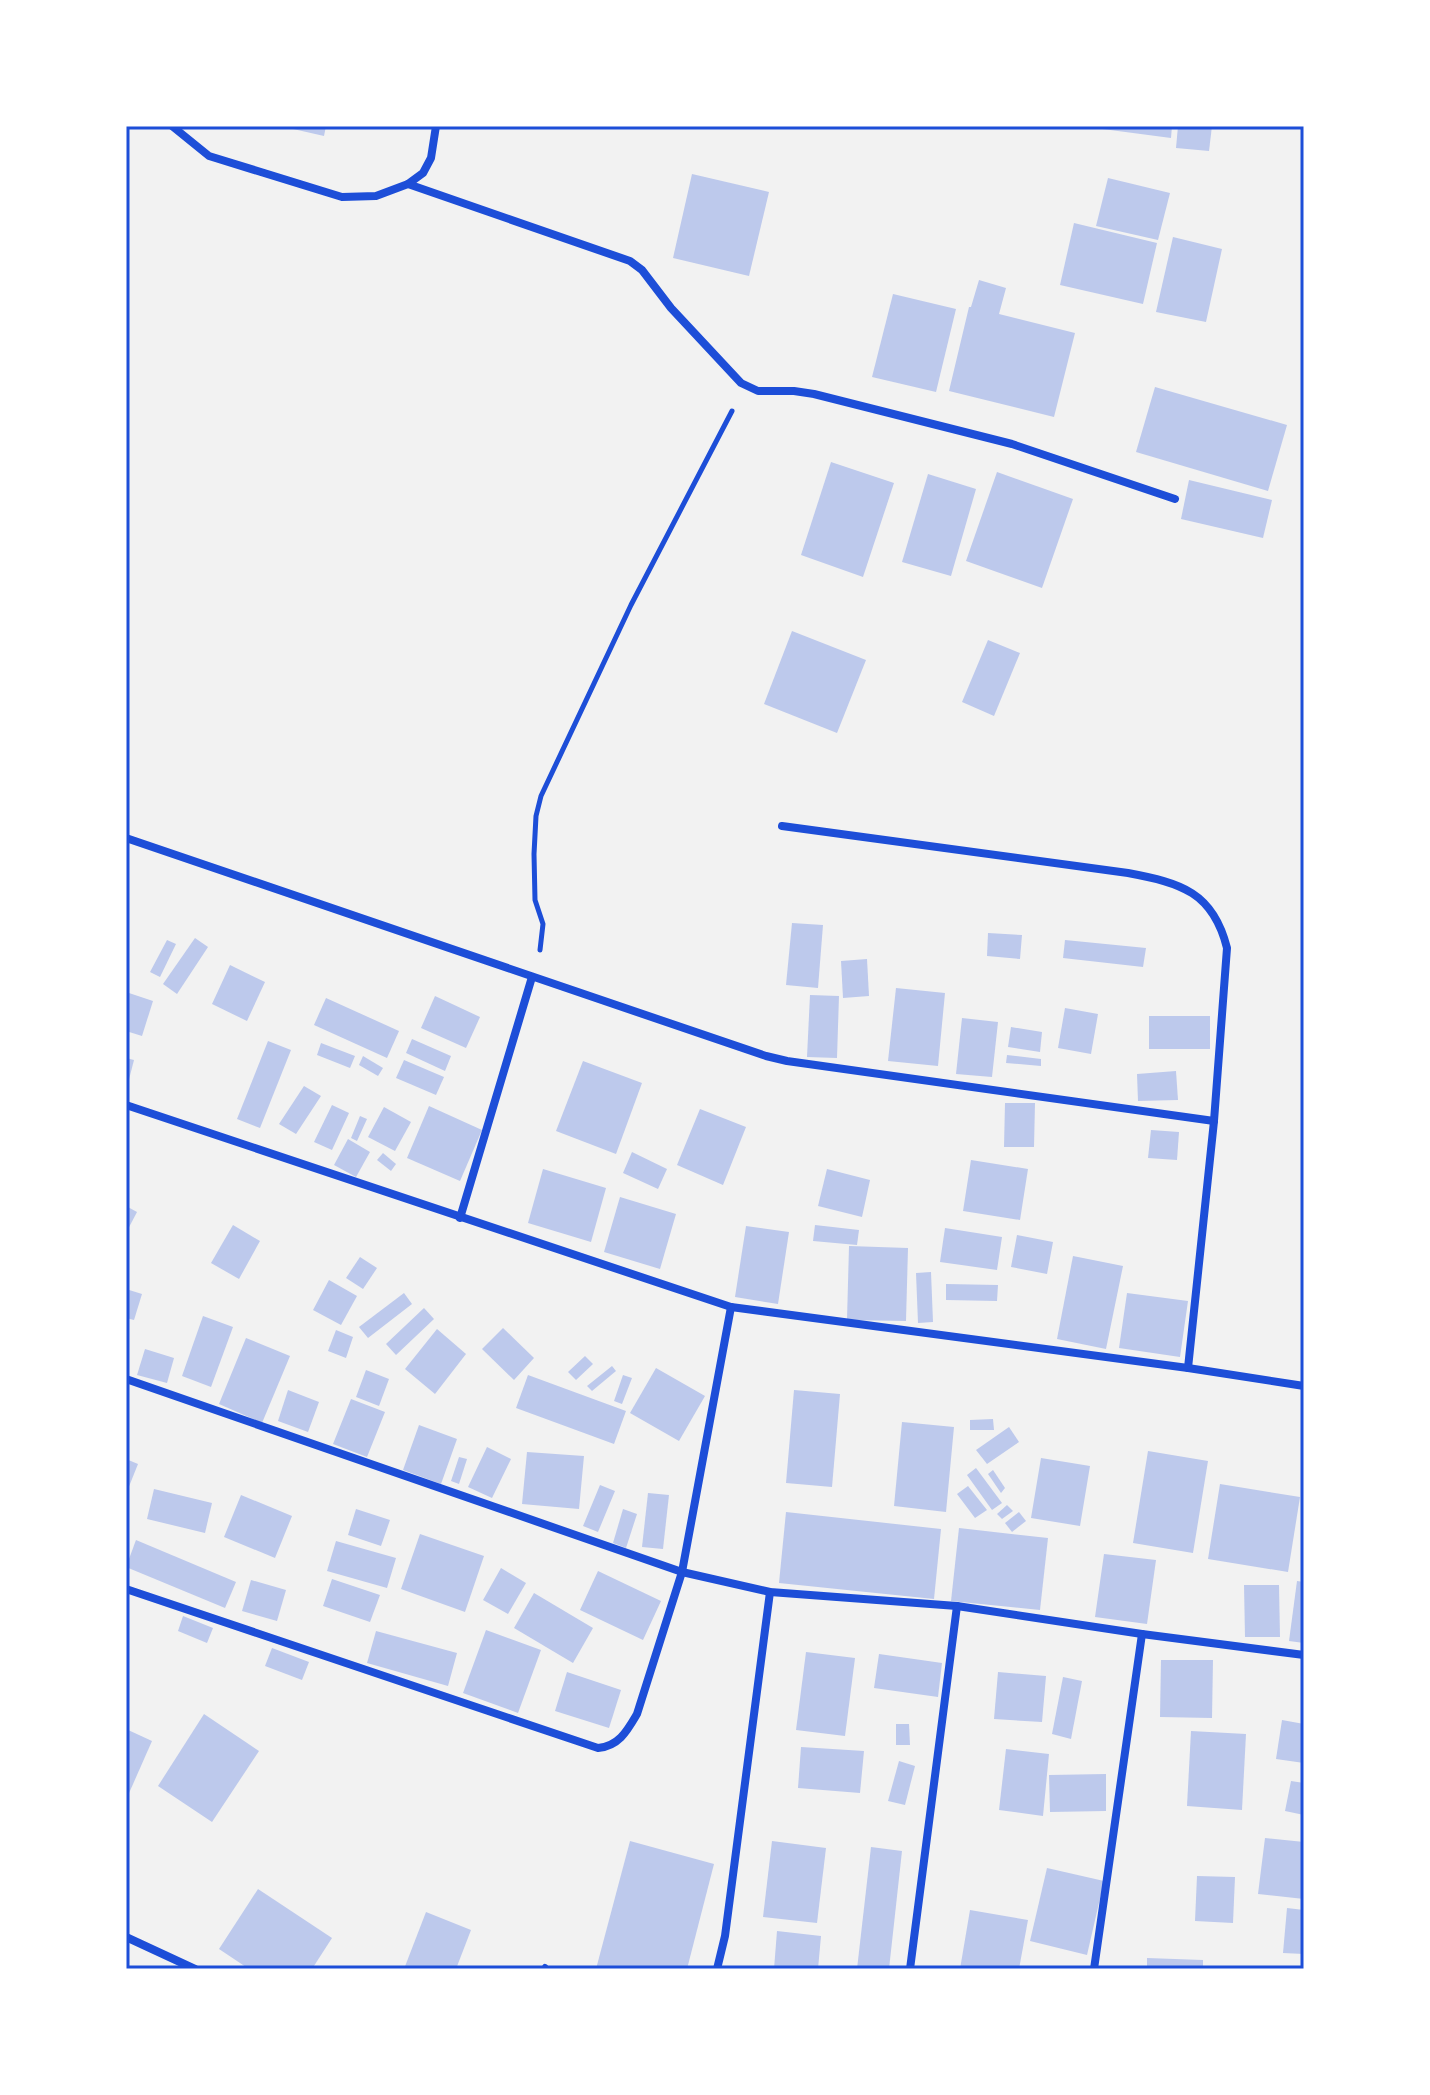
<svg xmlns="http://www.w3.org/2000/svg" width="1430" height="2095" font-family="'Space Grotesk',sans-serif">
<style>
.building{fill:#bdc9ec}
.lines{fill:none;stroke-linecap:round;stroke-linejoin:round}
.path{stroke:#1d4ed8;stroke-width:5}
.service{stroke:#1d4ed8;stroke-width:6}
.minor{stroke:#1d4ed8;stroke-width:8}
.neatline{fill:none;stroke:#1d4ed8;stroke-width:3}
</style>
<rect width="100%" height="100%" fill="#f2f2f2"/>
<g class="building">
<polygon points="280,126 326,126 324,136"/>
<polygon points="1095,126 1172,126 1171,138 1095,128"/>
<polygon points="1178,126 1212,126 1209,151 1176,148"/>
<polygon points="692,174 769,192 749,276 673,258"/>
<polygon points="1108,178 1170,193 1158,240 1096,226"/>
<polygon points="1074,223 1157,243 1143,304 1060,285"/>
<polygon points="1173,237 1222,249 1206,322 1156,312"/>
<polygon points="979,280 1006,288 999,314 1075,333 1054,417 949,391 969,307 971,307"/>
<polygon points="893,294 956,309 936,392 872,377"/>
<polygon points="1155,387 1287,425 1268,491 1136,452"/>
<polygon points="831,462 894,483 863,577 801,555"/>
<polygon points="997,472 1073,499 1042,588 966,561"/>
<polygon points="928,474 976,489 951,576 902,562"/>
<polygon points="1189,480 1272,500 1263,538 1181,519"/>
<polygon points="792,631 866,660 837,733 764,704"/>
<polygon points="988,640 1020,653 994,716 962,702"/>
<polygon points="792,923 823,925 818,988 786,985"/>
<polygon points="988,933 1022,935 1020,959 987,956"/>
<polygon points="195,938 208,947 177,994 163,984"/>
<polygon points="167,940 176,944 160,977 150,972"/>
<polygon points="1065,940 1146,948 1143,967 1063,958"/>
<polygon points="867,959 869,996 843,998 841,961"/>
<polygon points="230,965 265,982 247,1021 212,1004"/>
<polygon points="896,988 945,993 938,1066 888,1061"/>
<polygon points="126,992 153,1001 142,1036 126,1031"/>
<polygon points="810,995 839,996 837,1058 807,1057"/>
<polygon points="435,996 480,1017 466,1048 421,1028"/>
<polygon points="326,998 399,1031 387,1058 314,1025"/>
<polygon points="1065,1008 1098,1014 1091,1054 1058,1048"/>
<rect x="1149" y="1016" width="61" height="33"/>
<polygon points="962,1018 998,1022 992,1077 956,1074"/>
<polygon points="1011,1027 1042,1032 1040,1052 1008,1047"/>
<polygon points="412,1039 451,1056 445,1071 406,1053"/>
<polygon points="268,1041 291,1050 260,1128 237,1119"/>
<polygon points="321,1043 355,1056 350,1068 317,1055"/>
<polygon points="1007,1055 1041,1059 1041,1066 1006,1063"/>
<polygon points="363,1056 383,1068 378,1076 359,1065"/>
<polygon points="126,1058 134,1060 127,1087 126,1087"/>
<polygon points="404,1060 444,1077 436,1095 396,1078"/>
<polygon points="583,1061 642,1083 616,1154 556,1131"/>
<polygon points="1176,1071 1178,1100 1138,1101 1137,1074"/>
<polygon points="304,1086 321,1096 296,1134 279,1124"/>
<polygon points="1005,1103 1035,1103 1034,1147 1004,1147"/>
<polygon points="332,1105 349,1113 332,1150 314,1142"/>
<polygon points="429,1106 482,1130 460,1181 407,1158"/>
<polygon points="384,1107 411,1122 395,1151 368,1137"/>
<polygon points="700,1109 746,1127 723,1185 677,1165"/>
<polygon points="360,1116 367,1119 357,1141 351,1138"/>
<polygon points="1151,1130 1179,1132 1177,1160 1148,1158"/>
<polygon points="348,1139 370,1152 356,1177 334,1165"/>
<polygon points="632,1152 667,1169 658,1189 623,1173"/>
<polygon points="383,1153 396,1164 391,1171 377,1160"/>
<polygon points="971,1160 1028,1169 1020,1220 963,1211"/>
<polygon points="543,1169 606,1188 591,1242 528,1223"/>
<polygon points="827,1169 870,1180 862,1217 818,1206"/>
<polygon points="620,1197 676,1214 660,1269 604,1252"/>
<polygon points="126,1206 137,1212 126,1233"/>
<polygon points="233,1225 260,1241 239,1279 211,1263"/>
<polygon points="815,1225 859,1230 857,1245 813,1241"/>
<polygon points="746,1226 789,1232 778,1304 735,1297"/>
<polygon points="945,1228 1002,1237 997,1270 940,1262"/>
<polygon points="1017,1235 1053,1242 1047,1274 1011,1267"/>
<polygon points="849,1246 908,1248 906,1321 847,1320"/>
<polygon points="1073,1256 1123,1266 1106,1349 1057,1339"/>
<polygon points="360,1257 377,1268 363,1289 346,1278"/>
<polygon points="931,1272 933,1322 918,1323 916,1273"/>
<polygon points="329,1280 357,1296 341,1325 313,1310"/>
<polygon points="946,1284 998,1285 997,1301 946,1300"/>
<polygon points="126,1289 142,1294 134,1320 126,1318"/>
<polygon points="404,1293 412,1304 368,1338 359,1327"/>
<polygon points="1127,1293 1188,1301 1180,1357 1119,1348"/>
<polygon points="424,1308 434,1319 396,1355 386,1344"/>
<polygon points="203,1316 233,1327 211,1387 182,1376"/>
<polygon points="503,1328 534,1358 514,1380 482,1349"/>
<polygon points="437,1329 466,1354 435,1394 405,1369"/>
<polygon points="336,1330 353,1337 346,1358 328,1351"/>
<polygon points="246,1338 290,1356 262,1423 219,1404"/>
<polygon points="145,1349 174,1358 167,1383 137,1375"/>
<polygon points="585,1356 593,1364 576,1380 568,1372"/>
<polygon points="612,1366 616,1371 592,1391 587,1386"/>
<polygon points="656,1368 705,1396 679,1441 630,1413"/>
<polygon points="366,1370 389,1379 379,1406 356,1397"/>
<polygon points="528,1375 626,1411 614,1444 516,1408"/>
<polygon points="623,1375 632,1378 622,1404 614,1401"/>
<polygon points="288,1390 319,1402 308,1432 278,1421"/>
<polygon points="794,1390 840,1394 832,1487 786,1483"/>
<polygon points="351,1399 385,1412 367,1457 333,1444"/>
<polygon points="993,1419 994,1430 970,1430 970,1420"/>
<polygon points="902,1422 954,1427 946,1512 894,1506"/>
<polygon points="419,1425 457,1439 441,1484 403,1470"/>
<polygon points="1009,1427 1019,1442 987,1464 976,1450"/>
<polygon points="487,1447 511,1459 492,1498 468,1487"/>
<polygon points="1148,1451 1208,1461 1193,1553 1133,1543"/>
<polygon points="527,1452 584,1456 579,1509 522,1504"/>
<polygon points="459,1457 467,1459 459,1484 451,1481"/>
<polygon points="1041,1458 1090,1466 1080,1526 1031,1518"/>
<polygon points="126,1459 138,1464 126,1494"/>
<polygon points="976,1468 1002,1503 992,1510 967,1475"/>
<polygon points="993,1470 1005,1488 1001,1493 988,1474"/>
<polygon points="1220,1484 1300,1497 1288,1572 1208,1559"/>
<polygon points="600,1485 615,1491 598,1532 583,1526"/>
<polygon points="968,1486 987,1510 975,1518 957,1494"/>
<polygon points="154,1489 212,1503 205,1533 147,1519"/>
<polygon points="648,1493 669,1495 663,1549 642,1547"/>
<polygon points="241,1495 292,1516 275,1558 224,1537"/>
<polygon points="1007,1505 1013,1511 1002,1519 997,1514"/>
<polygon points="356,1509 390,1520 381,1546 348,1535"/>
<polygon points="623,1509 637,1514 626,1548 613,1543"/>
<polygon points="786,1512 941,1529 934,1599 779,1583"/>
<polygon points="1019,1512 1026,1521 1012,1532 1005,1523"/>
<polygon points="959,1528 1048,1538 1040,1610 951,1601"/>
<polygon points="420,1534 484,1556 465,1612 401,1589"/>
<polygon points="136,1540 236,1582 225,1608 126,1567"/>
<polygon points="336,1541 396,1558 387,1588 327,1571"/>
<polygon points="1104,1554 1156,1560 1147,1624 1095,1617"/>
<polygon points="501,1568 526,1583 508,1614 483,1600"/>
<polygon points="598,1571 661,1601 643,1640 580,1610"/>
<polygon points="332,1579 380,1595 370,1622 323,1606"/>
<polygon points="251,1580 286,1590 277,1621 242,1611"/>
<polygon points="1297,1581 1304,1582 1304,1643 1289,1641"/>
<polygon points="1244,1585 1279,1585 1280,1637 1245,1637"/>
<polygon points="534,1593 593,1628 573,1663 514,1628"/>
<polygon points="183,1616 213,1628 207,1643 178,1631"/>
<polygon points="486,1630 541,1650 518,1713 463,1693"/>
<polygon points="376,1631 457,1653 448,1686 367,1663"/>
<polygon points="272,1648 309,1662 302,1680 265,1666"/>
<polygon points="806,1652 855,1658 845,1736 796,1730"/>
<polygon points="879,1654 942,1663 938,1697 874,1688"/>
<polygon points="1161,1660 1213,1660 1212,1718 1160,1717"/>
<polygon points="567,1672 621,1690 609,1728 555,1711"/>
<polygon points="998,1672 1046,1676 1042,1722 994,1719"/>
<polygon points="1063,1677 1082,1681 1071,1739 1052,1734"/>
<polygon points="204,1714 259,1751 212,1822 158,1786"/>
<polygon points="1282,1720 1304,1724 1304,1763 1276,1759"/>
<polygon points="896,1724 909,1724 910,1745 896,1745"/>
<polygon points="126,1729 152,1741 126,1800"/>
<polygon points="1191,1731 1246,1734 1242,1810 1187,1806"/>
<polygon points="801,1747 864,1751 860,1793 798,1788"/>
<polygon points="1006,1749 1049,1754 1043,1816 999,1810"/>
<polygon points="899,1761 915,1766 905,1805 888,1801"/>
<polygon points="1106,1774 1106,1811 1050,1812 1049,1775"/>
<polygon points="1291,1781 1304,1783 1304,1815 1285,1811"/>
<polygon points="1265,1838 1304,1842 1304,1899 1258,1894"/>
<polygon points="630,1841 714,1864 687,1969 596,1969"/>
<polygon points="772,1841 826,1848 817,1923 763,1917"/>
<polygon points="871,1847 902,1851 889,1969 857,1969"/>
<polygon points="1047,1868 1104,1881 1087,1955 1030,1941"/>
<polygon points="1197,1876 1235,1877 1233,1923 1195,1921"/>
<polygon points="258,1889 332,1938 312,1969 249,1969 219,1949"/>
<polygon points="1287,1908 1304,1910 1304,1954 1283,1953"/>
<polygon points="970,1910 1028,1920 1019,1969 960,1969"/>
<polygon points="426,1912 471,1930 456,1969 404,1969"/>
<polygon points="777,1931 821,1936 818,1969 774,1969"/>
<polygon points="1147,1958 1203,1960 1203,1969 1147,1969"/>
</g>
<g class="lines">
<polyline class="path" points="540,950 543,924 535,900 534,854 536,816 541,796 631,605 732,411"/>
<polyline class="service" points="544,1969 545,1967"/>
<g class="minor">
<polyline points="172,126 209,156 342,197 376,196 408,184 423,173 431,158 436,126"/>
<polyline points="408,184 630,261 642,270 671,308 741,383 758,391 794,391 814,394 1012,444 1175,499"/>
<path d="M 782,826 L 1128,873 C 1181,883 1213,892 1227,948 L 1214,1121 L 1188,1368"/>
<polyline points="126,838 766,1056 787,1061 1214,1121"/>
<polyline points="126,1105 731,1307 1188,1368 1304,1386"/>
<polyline points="460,1218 532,977"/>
<polyline points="126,1379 682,1572 770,1592 957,1606 1142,1634 1304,1655"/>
<path d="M 126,1589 L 598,1748 C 619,1746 627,1731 637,1714 L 682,1572 L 731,1307"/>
<polyline points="126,1937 195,1969"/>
<polyline points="717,1969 725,1936 770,1592"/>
<polyline points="910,1969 957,1606"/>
<polyline points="1094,1969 1142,1634"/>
</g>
</g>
<rect width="1430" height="2095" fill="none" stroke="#ffffff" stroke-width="256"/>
<rect x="128" y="128" width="1174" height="1839" class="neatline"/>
</svg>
